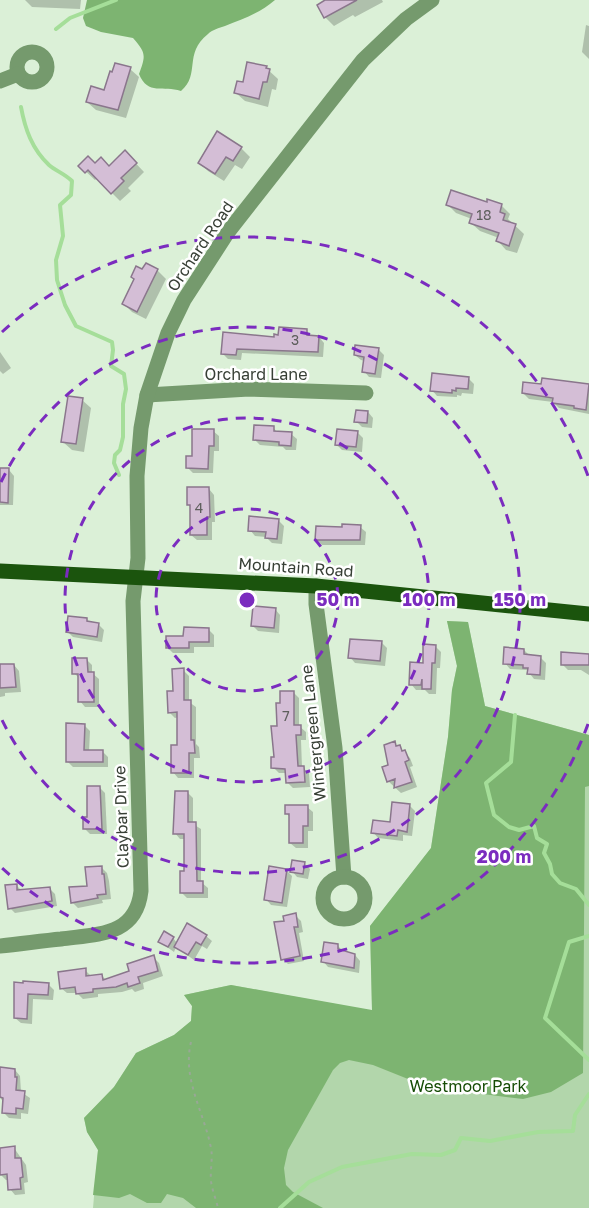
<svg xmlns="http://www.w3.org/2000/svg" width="589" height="1208" font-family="'Golos Text',sans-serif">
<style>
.green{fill:#b2d6ab}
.forest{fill:#7db471}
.shadow{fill:#0003}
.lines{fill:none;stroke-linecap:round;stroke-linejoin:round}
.stream{stroke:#a5de99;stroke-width:4}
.building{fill:#d4bed6;stroke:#8a768c;stroke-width:1.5}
.path{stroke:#98a895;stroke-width:2;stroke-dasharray:3 4.5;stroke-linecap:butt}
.minor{stroke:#759a6d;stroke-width:15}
.major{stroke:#1b540d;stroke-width:15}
.ring{fill:none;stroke:#7b2cbf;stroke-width:3;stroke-dasharray:10 8}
.labels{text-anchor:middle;stroke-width:5;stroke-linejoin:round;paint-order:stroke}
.number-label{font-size:14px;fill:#5e5f5d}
.street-label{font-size:16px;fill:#373f35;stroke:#fff}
.park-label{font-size:16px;fill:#154c05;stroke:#fff}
.centre{fill:#7b2cbf;stroke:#fff;stroke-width:3}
.ring-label{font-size:18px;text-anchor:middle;font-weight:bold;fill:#7b2cbf;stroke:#fff;stroke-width:5;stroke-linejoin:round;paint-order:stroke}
</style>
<rect width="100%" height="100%" fill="#dbf0d7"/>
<polygon class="green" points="447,621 468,622 485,706 589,735 589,1208 93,1208 98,1150 87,1132 84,1118 114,1087 136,1053 174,1035 191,1021 192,1006 184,995 231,985 372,1011 370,926 431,848 448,737 452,690 457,666"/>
<g class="forest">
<path d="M 87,0 L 275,0 C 260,13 243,19 225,26 C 219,28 212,30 208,34 C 183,54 201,74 181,91 C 163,85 148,96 139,74 C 146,55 146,53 133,38 L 101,32 L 86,26 L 83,18 Z"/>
<polygon points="447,621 468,622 485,706 589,735 589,786 585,787 583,1073 551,1092 523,1099 451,1090 408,1079 373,1065 349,1060 340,1063 333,1070 288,1150 284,1168 286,1185 293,1192 323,1208 196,1208 183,1198 167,1194 161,1203 147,1203 130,1194 119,1198 93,1195 98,1150 87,1132 84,1118 114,1087 136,1053 174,1035 191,1021 192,1006 184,995 231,985 372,1010 370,926 431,848 448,737 452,690 457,666"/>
</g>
<g class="shadow">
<polygon points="25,0 81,0 80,9 32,7"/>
<polygon points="328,0 382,0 383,2 355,17 353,15 334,26 325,17"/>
<polygon points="586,25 589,26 589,59 582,52"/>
<polygon points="266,68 278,79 276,90 272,89 268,107 245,101 236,93"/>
<polygon points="130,69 139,77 126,118 96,110 87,102 105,92"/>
<polygon points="241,148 250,157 242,169 235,165 224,181 208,171 200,163"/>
<polygon points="125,152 144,172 128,188 131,191 120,201 97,178 95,180 80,166 109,168"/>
<polygon points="488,203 501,205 510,214 508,219 524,234 517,253 506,250 498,241 499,238 480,231 471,223 472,219 456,213 448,205"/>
<polygon points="157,270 166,279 146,319 132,312 124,304 143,271"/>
<polygon points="306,331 313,337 319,337 324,343 323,357 242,353 241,360 228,359 222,353 224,334 275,339"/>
<polygon points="379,350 384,355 381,378 369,377 364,371 365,361 361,360 355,355"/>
<polygon points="0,352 11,368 3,374 0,371"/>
<polygon points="469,379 474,384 473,394 462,393 461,396 457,395 457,397 437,396 432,390"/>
<polygon points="543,380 589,386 589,414 559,408 553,402 529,399 523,393 542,386"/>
<polygon points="82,400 91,408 84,452 72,450 63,442"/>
<polygon points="368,412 373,418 372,428 362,427 356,421"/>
<polygon points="273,428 279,433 291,434 297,439 296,450 286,450 283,447 260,445 254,439"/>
<polygon points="213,431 219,436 219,451 214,451 213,473 193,473 188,468"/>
<polygon points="357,432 363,438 362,452 342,450 336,444"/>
<polygon points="0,470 9,470 14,476 13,505 0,505"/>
<polygon points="209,489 214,495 215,522 212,522 212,540 197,540 191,535 191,507 189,505"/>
<polygon points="278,520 284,526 282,544 272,543 266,537 255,536 250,530"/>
<polygon points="360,527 366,532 365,545 322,545 316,539"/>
<polygon points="275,609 280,615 279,633 258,631 253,626"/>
<polygon points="86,620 90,623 98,624 104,630 102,642 73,637 67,631"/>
<polygon points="208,629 214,635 214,647 194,647 194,653 173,653 167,647 185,637"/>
<polygon points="382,643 387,648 385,666 355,663 350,657"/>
<polygon points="435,646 441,652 440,668 437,668 436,694 429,694 425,690 416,690 411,684"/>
<polygon points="524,650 530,656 540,657 546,663 545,680 534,679 527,670 510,669 505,663"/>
<polygon points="589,655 589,675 581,670 568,670 562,664"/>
<polygon points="87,660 92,665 92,673 99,679 99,707 85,707 80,701 80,679 74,673"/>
<polygon points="14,665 19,671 21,692 5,693 5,696 0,697 0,666"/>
<polygon points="183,670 189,676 189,702 196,707 196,744 199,747 200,758 194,758 194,778 178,778 173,772 179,746 179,717 175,718 169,712"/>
<polygon points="293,692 299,698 299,726 306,732 306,740 301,740 302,767 309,773 310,787 293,788 287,782 287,773 279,773 273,767 276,758 282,705"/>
<polygon points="84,725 90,731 89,752 103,752 108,757 108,767 73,767 67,761"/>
<polygon points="394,743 410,758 413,766 410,767 417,787 401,793 388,781"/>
<polygon points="99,787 105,793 107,834 90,834 84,828"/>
<polygon points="188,793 193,798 193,824 201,829 201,882 208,888 208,898 187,898 181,892 185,872 185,839 180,839 175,833"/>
<polygon points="410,806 415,811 412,836 403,835 403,841 378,838 373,832 391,824"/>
<polygon points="307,807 313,812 313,831 308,831 308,848 296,848 290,843 290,817 287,814"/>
<polygon points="304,863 310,869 308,879 297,877 292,871"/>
<polygon points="101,867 107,873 109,881 111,899 102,900 103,903 78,908 72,902 88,887"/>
<polygon points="287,871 292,876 287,907 271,905 266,899"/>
<polygon points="16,885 22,891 50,889 55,894 57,906 15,913 10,908"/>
<polygon points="295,915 301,921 303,932 299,933 304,961 288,964 283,959 286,922"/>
<polygon points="206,936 212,941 207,949 202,946 194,960 176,947 174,952 160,942 173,938 177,943"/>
<polygon points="338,946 343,951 355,955 360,961 359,973 328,967 323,961"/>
<polygon points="153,957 159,963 163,976 143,983 144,989 135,992 132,989 122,992 98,994 98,997 83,999 77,993 67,993 61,988 85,970 91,976 102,976 106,980 131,972"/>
<polygon points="16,984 48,984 54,990 53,1000 33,999 32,1024 21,1023 15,1018"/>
<polygon points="15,1070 20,1076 21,1092 30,1098 28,1114 21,1113 21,1119 9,1118 3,1112 4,1102 0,1098 0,1086"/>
<polygon points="14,1148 26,1165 28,1182 24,1183 25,1194 15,1195 10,1189 9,1180 6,1180 0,1174 0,1149"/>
</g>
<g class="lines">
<g class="stream">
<polyline points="56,29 70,18 116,0"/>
<path d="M 21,107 C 25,129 32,149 49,165 C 56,171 65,174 72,181 L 71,195 L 60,205 L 63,236 L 56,260 L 57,280 L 65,305 L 76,326 L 112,342 L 113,350 L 111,366 L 124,374 L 126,389 L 123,404 L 123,437 L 120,450 L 115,455 L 114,463 L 119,475"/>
<polyline points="515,715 511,762 486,783 494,815 509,827 519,830 534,826 537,838 547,844 544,853 550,864 552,874 560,883 576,889 589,905"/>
<polyline points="589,936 569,942 545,1018 589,1060"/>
<polyline points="280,1208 309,1182 342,1167 412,1154 441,1155 455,1150 461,1138 490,1141 538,1132 573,1131 575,1115 589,1094"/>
</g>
</g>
<g class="building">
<polygon points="325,0 357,0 324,18 317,5"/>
<polygon points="247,62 267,66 266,68 270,69 267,82 263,82 259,99 234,93 237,81 243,82"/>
<polygon points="115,63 131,67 118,110 86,102 91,86 104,90 110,71 112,72"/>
<polygon points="217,131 242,147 233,161 226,157 215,174 198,163"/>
<polygon points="125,150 137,163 121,178 124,181 111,194 88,170 85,173 78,166 88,156 95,163 101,157 109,166"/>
<polygon points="451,190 487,202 487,199 502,204 500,212 505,214 503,220 516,224 509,246 496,241 499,233 469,223 472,214 446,205"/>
<polygon points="146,263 158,269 137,312 122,304 134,279 131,277 136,266 142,269"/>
<polygon points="279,327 307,329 307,335 319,336 318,352 237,349 236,355 221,354 223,332 274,337 274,334 278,335"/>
<polygon points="355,345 379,348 375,374 362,372 364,357 354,355"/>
<polygon points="432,373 469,377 468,389 456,388 456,391 452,390 452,393 430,391"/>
<polygon points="542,378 589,384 586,410 574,408 574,406 552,403 553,398 522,393 523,382 541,384"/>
<polygon points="68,396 83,398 76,444 61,442"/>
<polygon points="356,410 368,411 367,423 354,422"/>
<polygon points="254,425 274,426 274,431 292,432 291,446 279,445 279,442 253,440"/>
<polygon points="192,429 214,429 214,446 209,446 208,469 186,468 186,456 192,456"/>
<polygon points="337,429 358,431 356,447 335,445"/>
<polygon points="0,468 9,468 8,503 0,502"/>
<polygon points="187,487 209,487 210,517 207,517 207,535 190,535 190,505 187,505"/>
<polygon points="249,516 279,519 277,539 265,538 266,532 248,531"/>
<polygon points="342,524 361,525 360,540 315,540 316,526 342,527"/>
<polygon points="253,606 276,608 274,628 251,626"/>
<polygon points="68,616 87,618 87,621 99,623 97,637 66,632"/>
<polygon points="184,627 209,628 209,642 189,642 189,648 166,648 166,636 183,636"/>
<polygon points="350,639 382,641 380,661 348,658"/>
<polygon points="423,644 436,645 435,663 432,663 431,689 422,689 422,679 421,685 409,685 410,662 423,663"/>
<polygon points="504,647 524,649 524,654 541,656 540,675 527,674 528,668 523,668 523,665 503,664"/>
<polygon points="561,652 589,654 589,665 561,665"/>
<polygon points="72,658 87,658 88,672 94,672 94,702 78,702 78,674 72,674"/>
<polygon points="0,664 14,664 16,687 0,688"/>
<polygon points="184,668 184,700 191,700 191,740 194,740 195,753 189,753 189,773 171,773 171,745 177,745 177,712 168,713 167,691 173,691 172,669"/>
<polygon points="280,691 294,691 294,725 301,725 301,735 296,735 298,766 304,766 305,782 286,783 285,769 271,768 271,757 274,757 271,726 277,726 276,703 280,703"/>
<polygon points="66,723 85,724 84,750 103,750 103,762 66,762"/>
<polygon points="395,741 396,746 400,745 402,751 405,750 409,760 405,762 412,782 394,788 395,779 387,782 382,767 388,765 384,745"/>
<polygon points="87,786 100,786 102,829 83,829 83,817 87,817"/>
<polygon points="175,791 188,791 188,822 196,822 197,881 203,881 203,893 180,893 180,871 184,871 184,834 173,834"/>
<polygon points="392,802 410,804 407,832 398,830 397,836 371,833 373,820 390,822"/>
<polygon points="285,805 308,805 308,826 303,826 303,843 289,843 289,814 285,814"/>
<polygon points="292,860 305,862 303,874 290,872"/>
<polygon points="102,866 102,874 104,874 106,894 97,895 98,898 71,903 69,887 87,886 85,867"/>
<polygon points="269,866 287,869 282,903 264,900"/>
<polygon points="17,884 17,890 50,887 52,901 8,909 5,885"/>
<polygon points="296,913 298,927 294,927 300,956 281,960 274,922 284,921 283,916"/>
<polygon points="187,923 207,935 201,945 196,942 188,955 174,947"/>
<polygon points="164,931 174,937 168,947 158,942"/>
<polygon points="324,942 338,944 338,949 355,954 354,968 321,962"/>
<polygon points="154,955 158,971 138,977 140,983 128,987 127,983 116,987 93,989 93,992 76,994 75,987 60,989 58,972 86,968 86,976 102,974 103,980 129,971 127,964"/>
<polygon points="23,981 49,983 48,995 28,994 27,1019 14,1018 14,982 23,983"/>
<polygon points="0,1067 15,1069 15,1077 17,1077 16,1090 25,1091 23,1109 16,1108 16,1114 2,1113 3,1098 0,1097"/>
<polygon points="15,1146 15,1158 21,1158 23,1177 20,1178 21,1189 8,1190 7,1174 0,1175 0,1148"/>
</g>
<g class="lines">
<path class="path" d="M 191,1042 C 182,1079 204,1112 211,1148 C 213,1159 210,1169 211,1181 C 212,1190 216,1199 218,1208"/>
<g class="minor">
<circle cx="32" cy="67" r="15"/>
<polyline points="0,81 18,74"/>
<polyline points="147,395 249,389 366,393"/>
<polyline points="316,586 316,604 335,748 344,877"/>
<circle cx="344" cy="898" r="21"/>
<path d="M 0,946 C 20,944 41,941 61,939 C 98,934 136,936 141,891 L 133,601 L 138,558 L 137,476 L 141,428 L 147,395 L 168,333 L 184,300 L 228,232 L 363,60 L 406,19 L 432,0"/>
</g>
<polyline class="major" points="0,571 316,586 589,614"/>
</g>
<g class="ring">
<circle cx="247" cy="600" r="91"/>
<circle cx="247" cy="600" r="182"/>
<path d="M1 482A273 273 0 1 1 1 718"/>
<path d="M588 724A363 363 0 0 1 2 868M2 332A363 363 0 0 1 588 476"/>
</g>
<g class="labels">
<g class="number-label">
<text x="484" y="220">18</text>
<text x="295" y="345">3</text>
<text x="199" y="513">4</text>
<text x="286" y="721">7</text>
</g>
<g class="street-label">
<text transform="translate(200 246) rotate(-56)" y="6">Orchard Road</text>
<text x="256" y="380">Orchard Lane</text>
<text transform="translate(296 567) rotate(4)" y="6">Mountain Road</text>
<text transform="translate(313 733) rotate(-96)" y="6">Wintergreen Lane</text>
<text transform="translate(121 817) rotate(-92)" y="6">Claybar Drive</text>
</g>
<g class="park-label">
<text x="468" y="1092">Westmoor Park</text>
</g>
</g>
<circle cx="247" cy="600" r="9" class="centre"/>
<g class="ring-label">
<text x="338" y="606">50 m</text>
<text x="429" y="606">100 m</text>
<text x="520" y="606">150 m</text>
<text x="504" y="863">200 m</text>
</g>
</svg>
